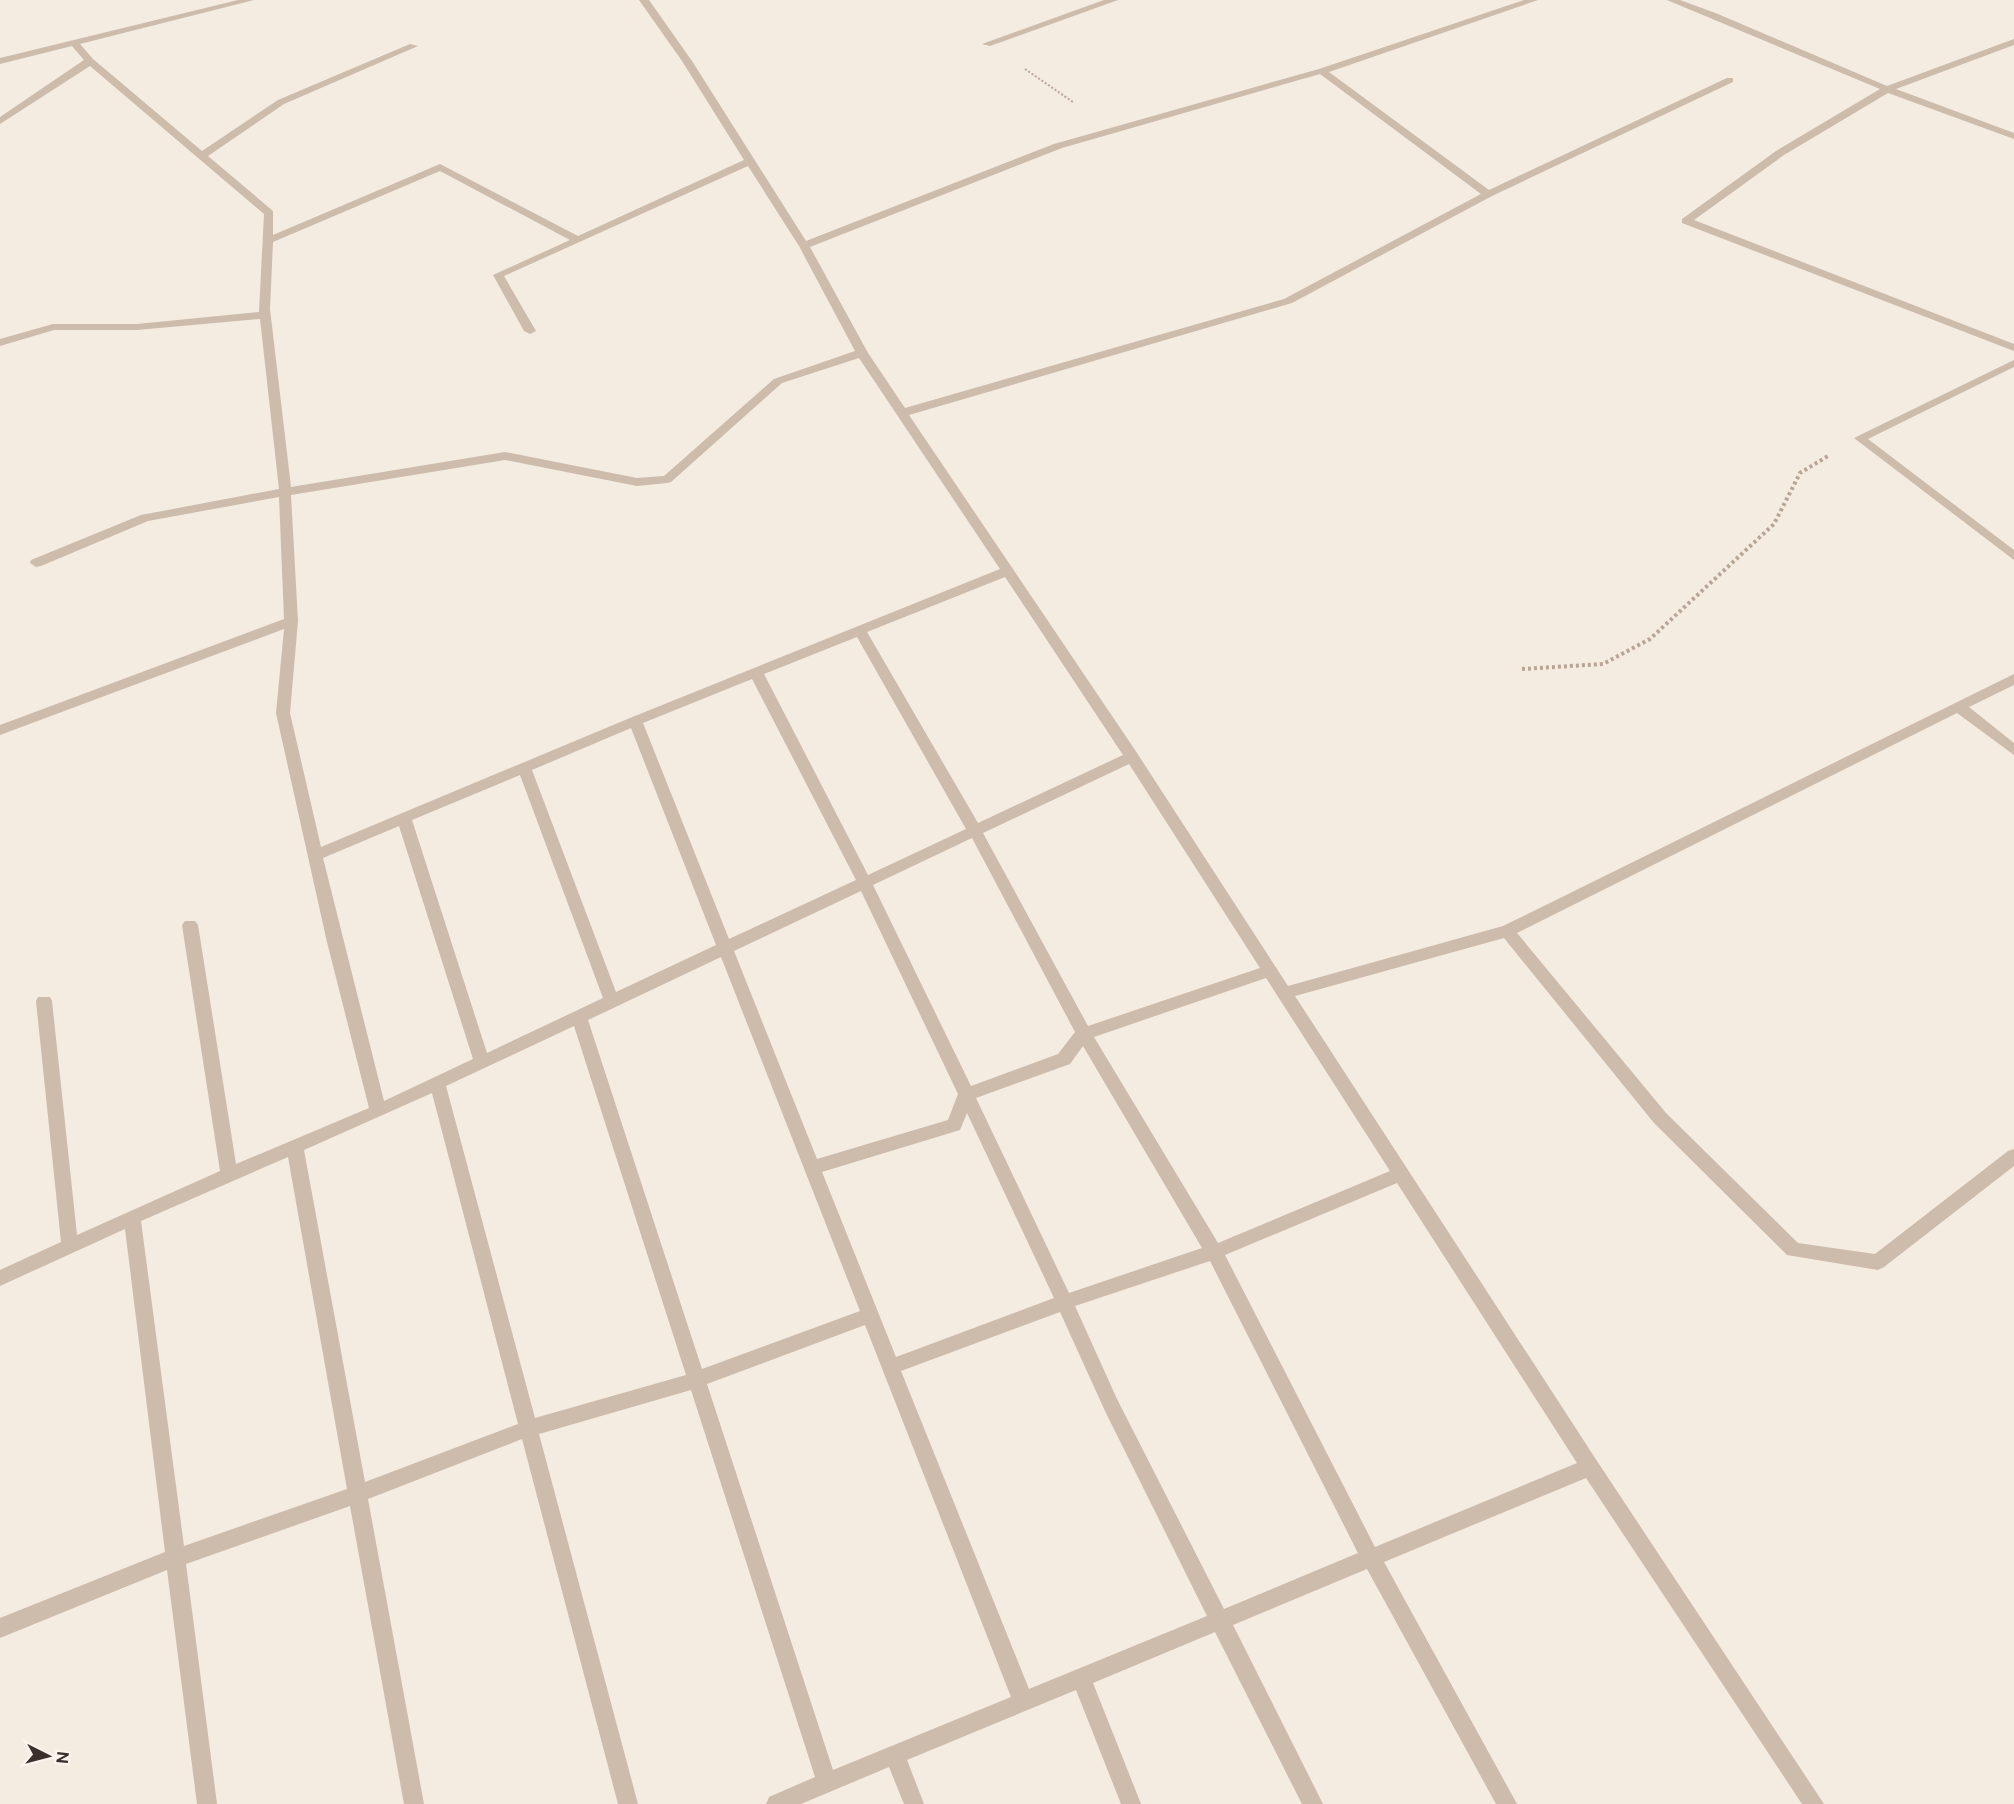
<svg xmlns="http://www.w3.org/2000/svg" width="2014" height="1804" font-family="'Public Sans',sans-serif">
<style>
.lines{fill:none;stroke-linecap:round;stroke-linejoin:round}
.path-far1{stroke:#b9a596;stroke-width:2;stroke-dasharray:2 2;stroke-linecap:butt}
.path{stroke:#b9a596;stroke-width:4;stroke-dasharray:3 3;stroke-linecap:butt}
.minor{fill:#cdbbac;fill-rule:evenodd}
</style>
<rect width="100%" height="100%" fill="#f4ebe1"/>
<g class="lines">
<polyline class="path-far1" points="1025,69 1073,102"/>
<polyline class="path" points="1522,669 1603,664 1650,639 1774,524 1800,473 1828,456"/>
<g class="minor">
<path d="M 238,0 L 254,0 L 80,44 L 93,59 L 202,151 L 278,100 L 410,44 L 418,46 L 284,104 L 208,156 L 273,211 L 273,235 L 440,164 L 578,236 L 744,160 L 682,61 L 639,0 L 649,0 L 692,61 L 806,241 L 1054,144 L 1319,69 L 1524,0 L 1538,0 L 1329,72 L 1489,190 L 1727,78 L 1733,78 L 1733,82 L 1492,196 L 1292,303 L 909,415 L 1137,753 L 1288,986 L 1503,926 L 2014,674 L 2014,685 L 1969,707 L 2014,743 L 2014,755 L 1957,713 L 1517,933 L 1666,1113 L 1798,1243 L 1875,1254 L 2008,1151 L 2014,1149 L 2014,1166 L 1884,1267 L 1878,1270 L 1787,1255 L 1654,1123 L 1504,938 L 1295,996 L 1597,1461 L 1824,1804 L 1802,1804 L 1586,1478 L 1384,1562 L 1517,1804 L 1496,1804 L 1367,1569 L 1233,1625 L 1323,1804 L 1302,1804 L 1215,1632 L 1093,1683 L 1141,1804 L 1121,1804 L 1076,1690 L 907,1760 L 924,1804 L 904,1804 L 889,1767 L 801,1804 L 766,1804 L 769,1797 L 815,1777 L 691,1390 L 539,1434 L 638,1804 L 618,1804 L 522,1439 L 368,1499 L 424,1804 L 404,1804 L 350,1506 L 186,1564 L 217,1804 L 197,1804 L 167,1570 L 0,1638 L 0,1618 L 165,1552 L 125,1229 L 0,1286 L 0,1270 L 61,1242 L 36,1001 L 38,997 L 50,997 L 52,1001 L 77,1235 L 220,1171 L 182,925 L 185,921 L 195,921 L 198,925 L 236,1164 L 369,1108 L 327,942 L 276,713 L 284,629 L 0,735 L 0,725 L 284,619 L 279,497 L 148,521 L 41,566 L 36,567 L 30,563 L 31,560 L 141,515 L 279,489 L 260,319 L 137,330 L 54,330 L 0,346 L 0,339 L 53,324 L 137,324 L 259,312 L 264,214 L 90,66 L 0,124 L 0,117 L 84,60 L 72,46 L 0,64 L 0,58 ZM 1320,74 L 1481,194 L 1284,299 L 905,408 L 868,353 L 810,247 L 1062,148 ZM 748,166 L 799,246 L 855,351 L 774,379 L 664,476 L 637,478 L 505,452 L 291,487 L 270,309 L 273,242 L 440,171 L 570,240 L 493,275 L 524,331 L 530,334 L 536,331 L 504,276 ZM 859,358 L 1000,569 L 630,718 L 321,847 L 290,713 L 298,621 L 291,495 L 505,460 L 637,486 L 667,483 L 671,482 L 782,383 ZM 1005,577 L 1123,755 L 978,823 L 867,632 ZM 857,637 L 966,829 L 868,875 L 764,674 ZM 752,679 L 856,880 L 729,939 L 643,723 ZM 631,728 L 716,945 L 616,992 L 532,770 ZM 1129,764 L 1260,968 L 1088,1026 L 983,833 ZM 520,775 L 603,998 L 487,1053 L 412,820 ZM 399,826 L 473,1059 L 384,1101 L 323,858 ZM 972,838 L 1075,1032 L 1058,1054 L 971,1086 L 873,885 ZM 861,891 L 958,1094 L 948,1120 L 817,1159 L 734,951 ZM 721,957 L 860,1311 L 702,1369 L 588,1020 ZM 1266,978 L 1390,1171 L 1218,1243 L 1094,1037 ZM 574,1026 L 686,1375 L 535,1418 L 446,1086 ZM 1083,1046 L 1202,1248 L 1069,1293 L 976,1098 L 1070,1064 ZM 432,1093 L 518,1424 L 365,1482 L 304,1150 ZM 967,1113 L 1054,1298 L 896,1357 L 822,1172 L 960,1130 ZM 288,1157 L 347,1489 L 184,1546 L 141,1221 ZM 1397,1183 L 1577,1463 L 1375,1547 L 1225,1255 ZM 1210,1261 L 1358,1553 L 1224,1609 L 1117,1399 L 1075,1306 ZM 1060,1312 L 1105,1411 L 1207,1616 L 1029,1689 L 901,1371 ZM 865,1325 L 1011,1697 L 833,1770 L 707,1384 Z"/>
<polygon points="1104,0 1118,0 990,46 982,44"/>
<polygon points="1667,0 1680,0 1718,14 1887,86 2014,39 2014,45 1896,89 2014,133 2014,139 1888,93 1784,155 1694,220 2014,344 2014,351 1682,223 1682,219 1776,151 1880,89"/>
<polygon points="2014,360 2014,367 1868,439 2014,550 2014,560 1854,438"/>
</g>
</g>
<g transform="translate(48 1756) rotate(96)" stroke="#fbf5ee" stroke-width="4.5" paint-order="stroke">
<path d="M0-4.5L10 22L0 15L-10 22Z" fill="#3b302b"/>
<text y="-9" font-size="16" font-weight="bold" text-anchor="middle" fill="#3b302b">N</text>
</g>
</svg>
